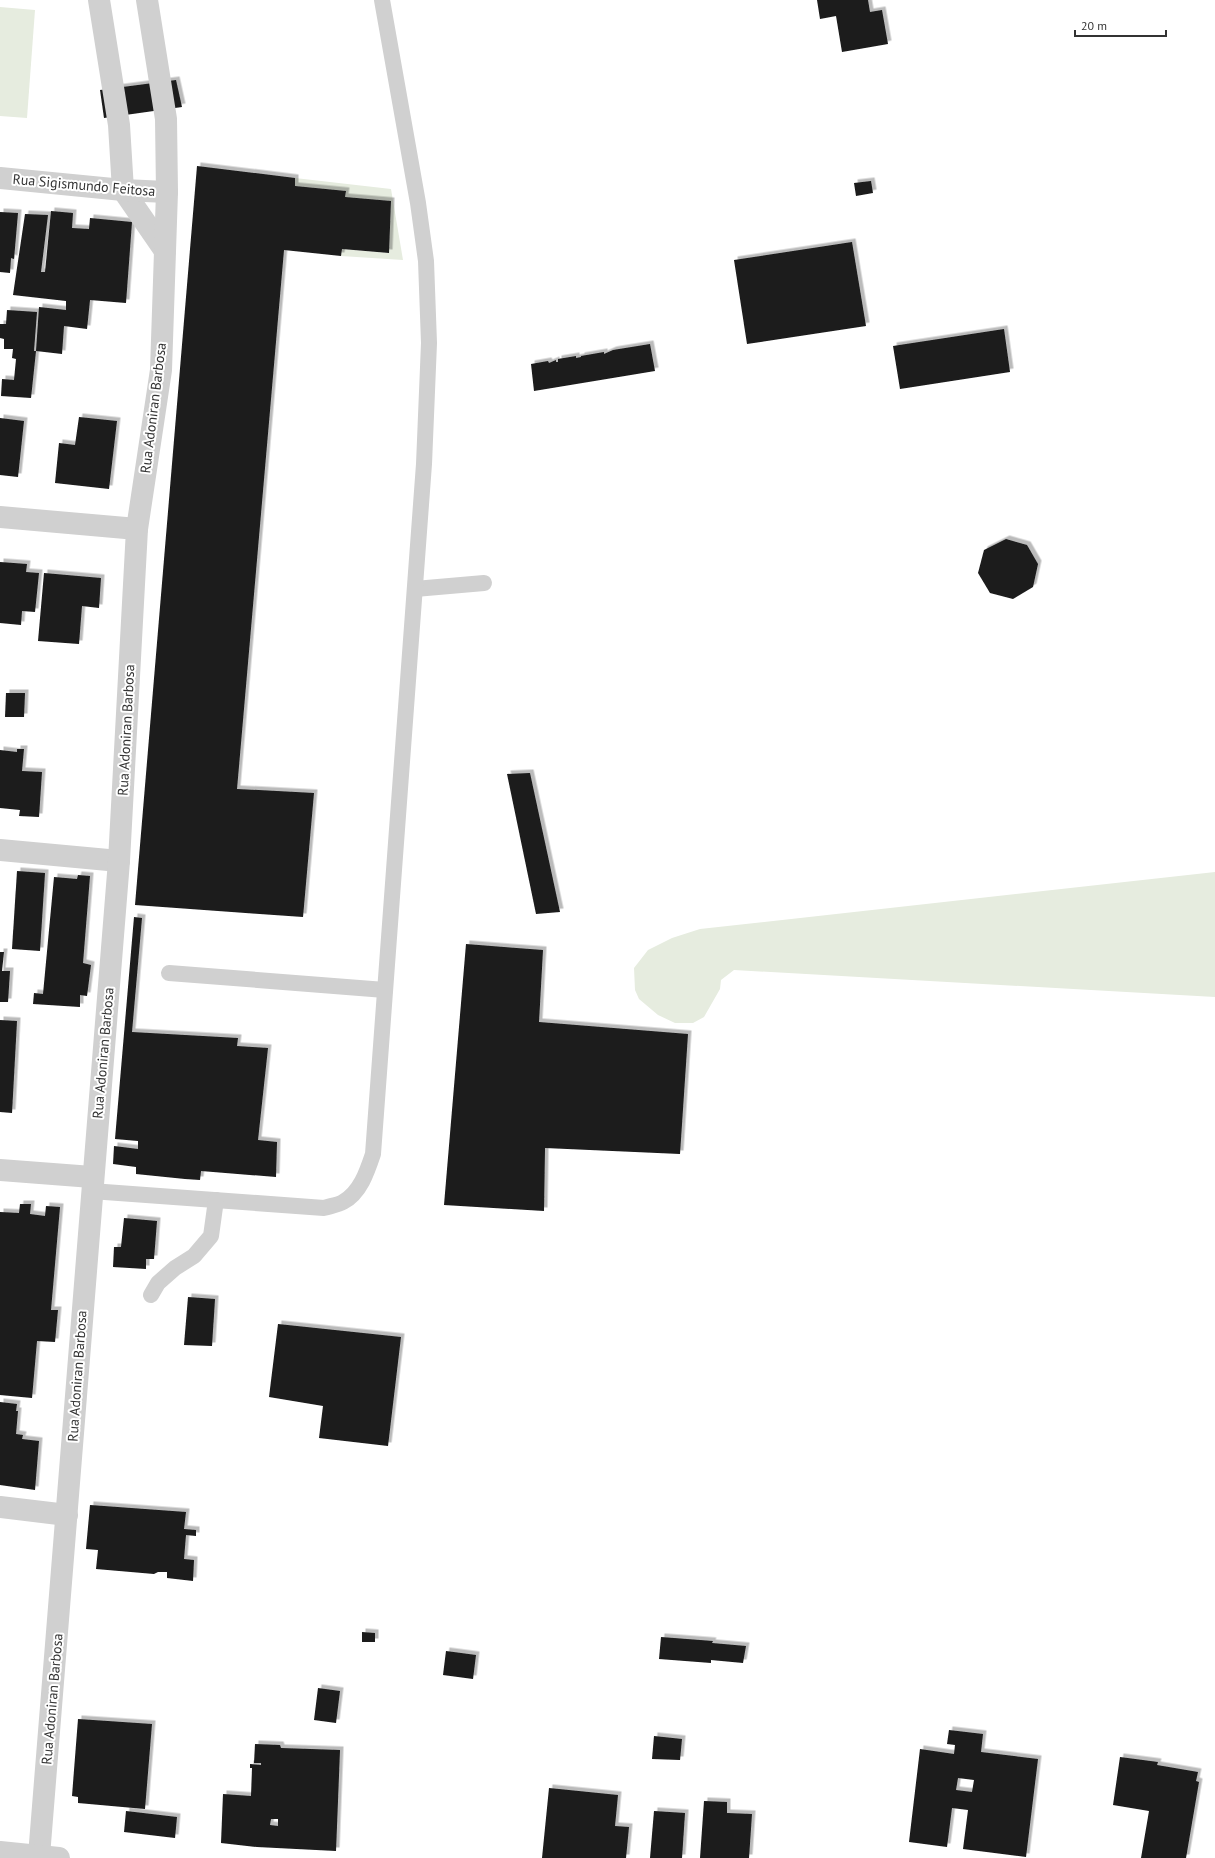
<svg xmlns="http://www.w3.org/2000/svg" width="1215" height="1858" font-family="'PT Sans',sans-serif">
<style>
.green{fill:#e6ecdf}
.building{fill:#1a1a1a;fill-rule:evenodd;filter:url(#shadow)}
.lines{fill:none;stroke-linecap:round;stroke-linejoin:round}
.service{stroke:#d0d0d0;stroke-width:16}
.minor{stroke:#d0d0d0;stroke-width:22}
.tertiary{stroke:#d0d0d0;stroke-width:22}
.labels{text-anchor:middle;stroke-width:4;stroke-linejoin:round;paint-order:stroke}
.street-label{font-size:14px;fill:#333;stroke:#fff}
</style>
<defs>
<filter id="shadow"><feDropShadow dx="3.5" dy="-3.5" stdDeviation="0" flood-color="#0004"/></filter>
</defs>
<rect width="100%" height="100%" fill="#fff"/>
<g class="green">
<polygon points="0,7 35,10 27,118 0,116"/>
<polygon points="295,178 391,189 403,260 341,256 342,249 389,253 391,201 345,197 346,191 295,186"/>
<polygon points="1215,872 1215,997 734,970 721,980 720,989 704,1017 693,1023 675,1023 658,1015 639,999 635,990 634,968 648,950 672,938 700,929"/>
</g>
<g class="building">
<polygon points="817,0 868,0 870,12 882,10 888,44 842,52 836,16 820,19"/>
<polygon points="176,80 182,107 104,118 100,90"/>
<polygon points="197,166 295,178 295,186 346,191 345,197 391,201 389,253 342,249 341,256 284,250 237,789 314,793 303,917 135,905"/>
<polygon points="871,181 873,193 856,196 854,183"/>
<polygon points="51,211 73,213 72,228 89,229 90,218 132,222 126,303 90,300 87,329 64,326 62,354 36,351 39,307 66,310 66,301 13,295 25,214 48,215 41,272 45,272"/>
<polygon points="0,212 18,213 14,259 11,258 10,273 0,272"/>
<polygon points="852,242 866,326 747,344 734,260"/>
<polygon points="7,310 37,312 34,351 36,351 31,398 1,396 2,379 14,380 16,359 12,358 13,349 4,349 4,339 0,338 0,324 6,324"/>
<polygon points="1004,329 1010,372 900,389 893,346"/>
<polygon points="650,344 655,371 534,391 531,364 548,361 549,363 556,360 556,362 558,362 558,359 576,356 576,358 581,357 581,356 604,352 604,354 613,350"/>
<polygon points="79,417 117,421 109,489 55,483 59,443 75,445"/>
<polygon points="0,418 24,421 18,477 0,475"/>
<polygon points="1006,539 1027,545 1038,564 1033,587 1013,599 990,593 978,573 984,550"/>
<polygon points="0,562 27,564 26,572 39,573 35,612 22,611 21,625 0,623"/>
<polygon points="44,573 101,578 99,608 82,606 79,644 38,641"/>
<polygon points="6,693 25,693 24,717 5,717"/>
<polygon points="17,749 24,749 22,771 42,772 39,817 19,816 20,810 0,808 0,750 17,752"/>
<polygon points="530,773 560,912 536,914 507,774"/>
<polygon points="17,871 45,873 40,951 12,949"/>
<polygon points="78,875 90,876 83,963 91,965 87,996 80,995 80,1007 33,1004 34,993 43,994 54,877 77,879"/>
<polygon points="134,917 142,918 132,1032 238,1038 237,1046 268,1048 258,1140 277,1142 276,1177 201,1171 200,1180 185,1179 136,1174 136,1167 113,1164 114,1146 138,1149 138,1141 115,1139"/>
<polygon points="466,944 543,950 539,1022 688,1034 680,1154 545,1148 544,1211 444,1205"/>
<polygon points="0,952 4,952 2,971 10,971 8,1002 0,1002"/>
<polygon points="0,1020 17,1021 12,1113 0,1112"/>
<polygon points="20,1204 31,1204 30,1214 45,1216 46,1206 60,1207 51,1310 58,1310 55,1342 37,1341 32,1398 0,1395 0,1212 19,1213"/>
<polygon points="124,1218 157,1221 154,1259 146,1259 146,1269 113,1267 114,1247 121,1247"/>
<polygon points="188,1297 215,1299 212,1346 184,1345"/>
<polygon points="278,1324 401,1337 388,1446 319,1438 323,1406 269,1397"/>
<polygon points="0,1402 17,1404 16,1411 18,1411 16,1434 23,1435 22,1439 39,1441 35,1490 0,1485"/>
<polygon points="90,1505 186,1512 184,1529 196,1530 196,1536 186,1535 184,1559 194,1560 193,1581 167,1578 167,1572 158,1572 154,1574 96,1569 98,1550 86,1549"/>
<polygon points="362,1632 375,1633 375,1642 362,1642"/>
<polygon points="661,1637 713,1641 712,1643 746,1646 743,1663 711,1660 711,1663 659,1659"/>
<polygon points="446,1651 476,1655 473,1679 443,1675"/>
<polygon points="318,1688 340,1691 336,1723 314,1720"/>
<polygon points="78,1719 152,1724 145,1809 78,1803 78,1797 72,1796"/>
<path d="M 949,1730 L 983,1734 L 981,1752 L 1038,1759 L 1026,1857 L 963,1849 L 968,1810 L 952,1808 L 947,1847 L 909,1842 L 920,1749 L 954,1754 L 955,1745 L 947,1744 ZM 958,1778 L 974,1780 L 972,1792 L 956,1790 Z"/>
<polygon points="654,1736 682,1739 680,1760 652,1759"/>
<path d="M 255,1744 L 280,1745 L 281,1748 L 340,1750 L 336,1851 L 257,1847 L 221,1843 L 223,1794 L 251,1796 L 252,1768 L 250,1768 L 250,1764 L 261,1765 L 261,1763 L 254,1763 ZM 271,1819 L 278,1819 L 278,1826 L 270,1825 Z"/>
<polygon points="1120,1757 1158,1762 1157,1765 1198,1772 1196,1781 1199,1782 1186,1858 1141,1858 1149,1811 1113,1805"/>
<polygon points="549,1788 618,1795 615,1826 629,1827 626,1858 542,1858"/>
<polygon points="704,1801 727,1802 727,1813 752,1814 749,1858 700,1858"/>
<polygon points="126,1811 177,1817 175,1838 124,1832"/>
<polygon points="654,1811 685,1813 682,1858 650,1858"/>
</g>
<g class="lines">
<g class="service">
<polyline points="415,589 484,583"/>
<polyline points="169,973 385,990"/>
<path d="M 91,1191 L 324,1208 C 330,1206 338,1205 343,1202 C 360,1193 367,1172 373,1154 L 424,464 L 429,343 L 426,261 L 418,203 L 382,0"/>
<polyline points="151,1295 158,1283 175,1268 194,1256 211,1236 216,1200"/>
</g>
<g class="minor">
<polyline points="99,0 119,125 123,190 165,251"/>
<polyline points="0,178 123,190 167,192"/>
<polyline points="0,517 137,529"/>
<polyline points="0,850 119,861"/>
<polyline points="0,1170 92,1177"/>
<polyline points="0,1507 67,1515"/>
<polyline points="39,1856 119,861 137,529 161,370 167,192 166,119 147,0"/>
</g>
<polyline class="tertiary" points="0,1852 59,1858"/>
</g>
<g class="labels">
<g class="street-label">
<text transform="translate(84 185) rotate(5)" y="5">Rua Sigismundo Feitosa</text>
<text transform="translate(153 408) rotate(-83)" y="5">Rua Adoniran Barbosa</text>
<text transform="translate(126 730) rotate(-87)" y="5">Rua Adoniran Barbosa</text>
<text transform="translate(103 1053) rotate(-85)" y="5">Rua Adoniran Barbosa</text>
<text transform="translate(77 1376) rotate(-86)" y="5">Rua Adoniran Barbosa</text>
<text transform="translate(52 1699) rotate(-85)" y="5">Rua Adoniran Barbosa</text>
</g>
</g>
<path d="M1075 30v6h91v-6" fill="none" stroke="#333333" stroke-width="2"/>
<text x="1081" y="30" font-size="12" fill="#333333" stroke="#ffffff" stroke-width="3" paint-order="stroke">20 m</text>
</svg>
